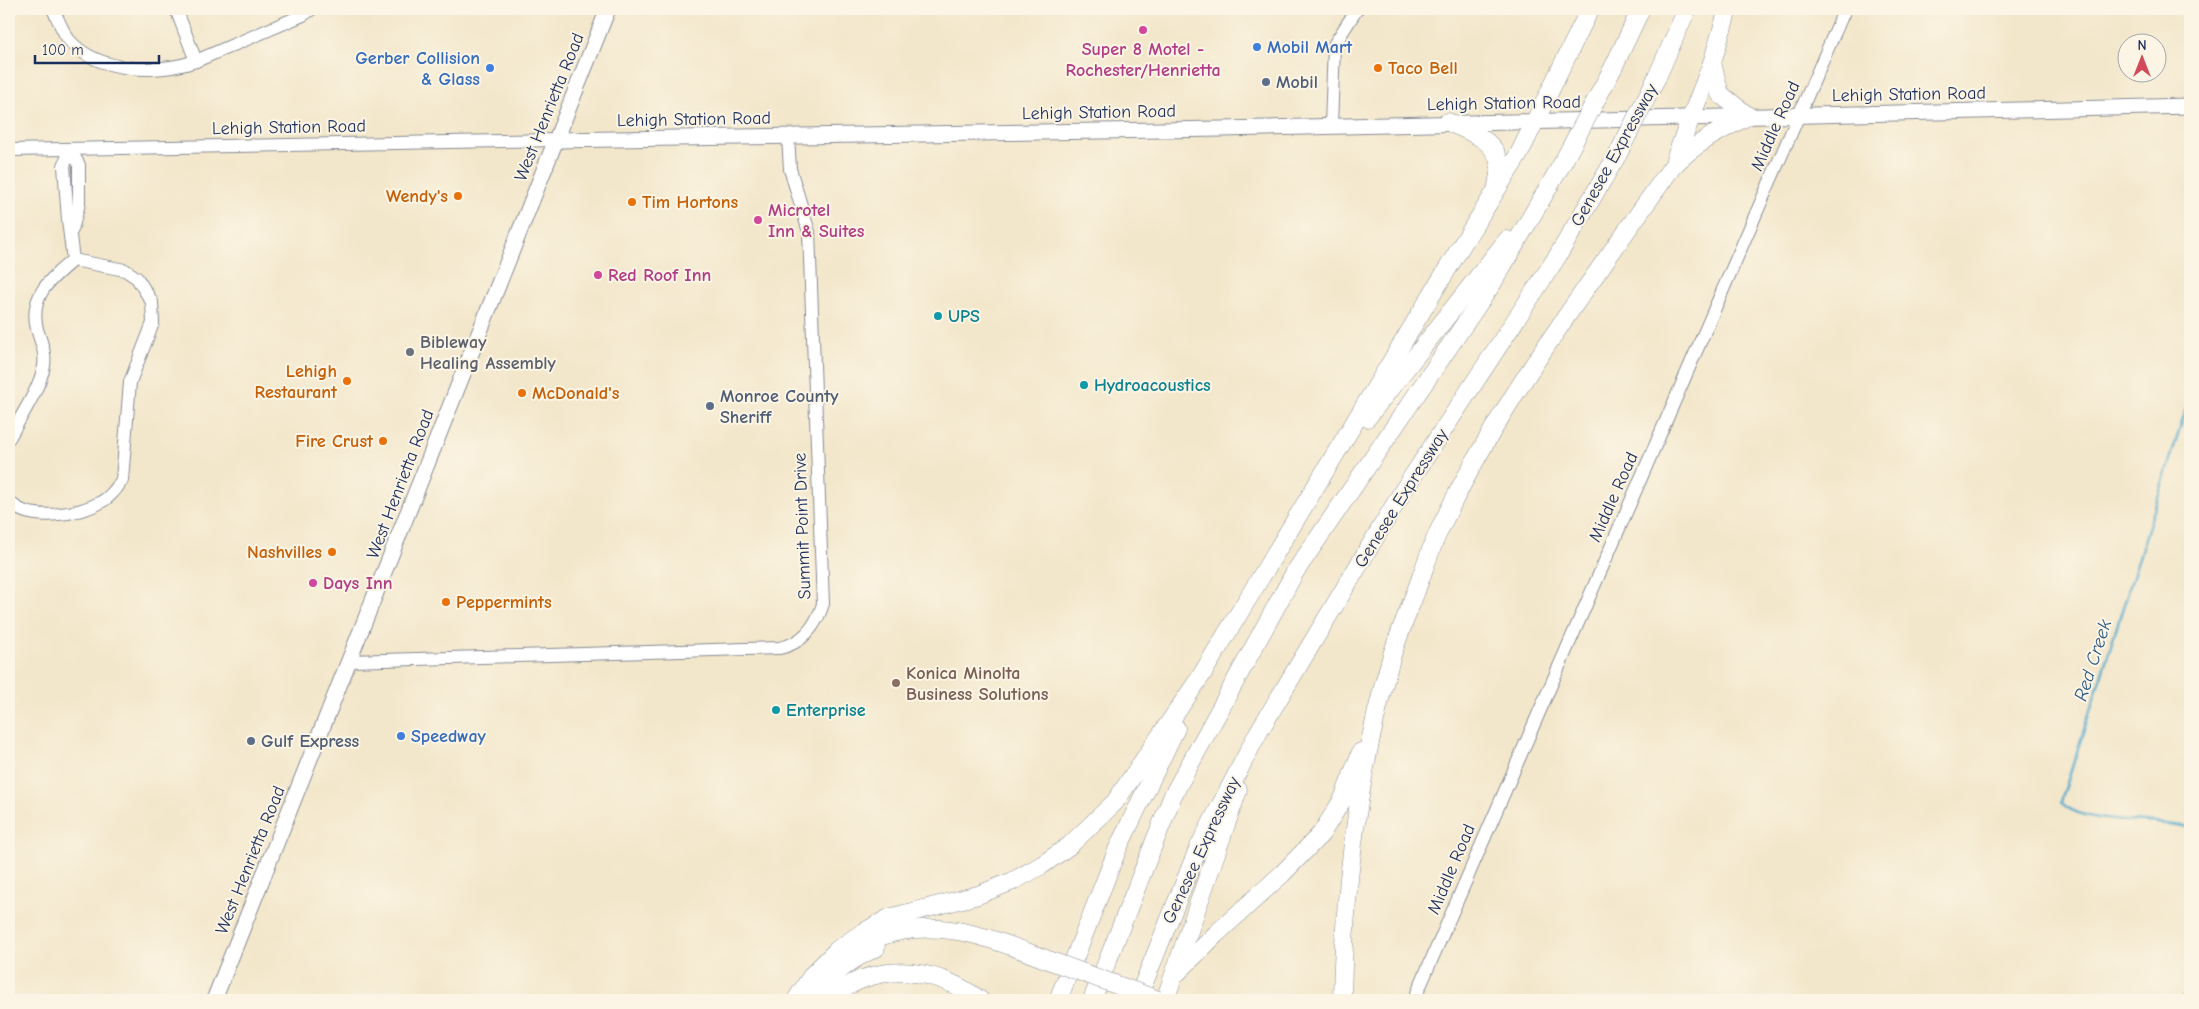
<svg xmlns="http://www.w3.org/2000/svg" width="2199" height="1009" font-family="'Comic Neue',sans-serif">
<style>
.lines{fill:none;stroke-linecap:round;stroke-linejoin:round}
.stream{stroke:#4fa9cd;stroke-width:2.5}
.minor-casing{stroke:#878b94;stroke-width:14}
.major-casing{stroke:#878b94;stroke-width:17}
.highway-casing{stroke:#878b94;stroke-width:19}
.minor{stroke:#fff;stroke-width:12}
.major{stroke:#fff;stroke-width:15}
.highway{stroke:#fff;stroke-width:18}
.highway-bridge-casing{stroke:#878b94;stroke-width:19;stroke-linecap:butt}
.highway-bridge{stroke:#fff;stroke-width:18}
.hotel-dot{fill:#d1479c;stroke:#fcf5e5;stroke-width:2}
.shop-dot{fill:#3f7fe0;stroke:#fcf5e5;stroke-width:2}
.food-dot{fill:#e8710a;stroke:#fcf5e5;stroke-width:2}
.service-dot{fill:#5c6f8a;stroke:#fcf5e5;stroke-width:2}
.culture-dot{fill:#0f9aa8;stroke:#fcf5e5;stroke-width:2}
.worship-dot{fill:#6b7280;stroke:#fcf5e5;stroke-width:2}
.education-dot{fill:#8d6e63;stroke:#fcf5e5;stroke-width:2}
.labels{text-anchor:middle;stroke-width:4;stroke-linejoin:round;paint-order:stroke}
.shop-label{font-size:18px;font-weight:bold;fill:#366cbe;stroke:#fcf5e5;text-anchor:start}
.hotel-label{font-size:18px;font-weight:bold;fill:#b23c85;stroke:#fcf5e5;text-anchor:start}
.food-label{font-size:18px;font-weight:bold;fill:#c56008;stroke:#fcf5e5;text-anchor:start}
.service-label{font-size:18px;font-weight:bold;fill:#4e5e75;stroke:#fcf5e5;text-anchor:start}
.street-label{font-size:18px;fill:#1b2f5e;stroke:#fcf5e5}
.culture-label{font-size:18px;font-weight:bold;fill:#0d838f;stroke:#fcf5e5;text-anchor:start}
.worship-label{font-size:18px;font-weight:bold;fill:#5b616d;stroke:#fcf5e5;text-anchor:start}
.education-label{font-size:18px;font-weight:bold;fill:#785e54;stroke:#fcf5e5;text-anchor:start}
.water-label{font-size:19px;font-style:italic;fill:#2d5a85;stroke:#fcf5e5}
</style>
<rect width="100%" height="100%" fill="#fcf5e5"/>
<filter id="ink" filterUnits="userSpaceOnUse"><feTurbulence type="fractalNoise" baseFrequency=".02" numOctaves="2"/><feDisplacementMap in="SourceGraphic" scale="10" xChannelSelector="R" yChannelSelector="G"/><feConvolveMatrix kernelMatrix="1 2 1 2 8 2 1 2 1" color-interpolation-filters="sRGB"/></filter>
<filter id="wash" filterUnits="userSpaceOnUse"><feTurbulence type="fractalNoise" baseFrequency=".0096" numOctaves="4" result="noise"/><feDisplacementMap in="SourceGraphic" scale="20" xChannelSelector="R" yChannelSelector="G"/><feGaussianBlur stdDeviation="1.12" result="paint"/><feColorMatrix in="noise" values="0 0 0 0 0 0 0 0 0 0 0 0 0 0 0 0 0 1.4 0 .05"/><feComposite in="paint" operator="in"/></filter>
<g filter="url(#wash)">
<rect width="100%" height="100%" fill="#f3e7cb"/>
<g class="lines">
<g class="stream">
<path d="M 2190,397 L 2061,802 C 2082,827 2159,818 2190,828"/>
<polyline points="2182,1000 2190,979"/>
</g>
</g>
</g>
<g filter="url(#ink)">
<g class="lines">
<defs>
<g id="minor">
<path d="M 53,9 C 58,19 62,31 69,40 C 98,73 157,74 196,61 L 303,15 L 312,9"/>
<polyline points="176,9 196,61"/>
<polyline points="1331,126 1334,45 1357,9"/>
<polyline points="70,149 64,166 68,220 73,260"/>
<polyline points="70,149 79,165 79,204 72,230"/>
<polyline points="9,150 556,140"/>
<path d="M 9,438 C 20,418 40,388 44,366 C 46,353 41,342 37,329 C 29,296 50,279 73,260 L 125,270 L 137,278 L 152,302 L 153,323 L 130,382 L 122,480 C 117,488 111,497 101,502 C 79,515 27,523 9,501"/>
<path d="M 350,661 L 779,648 C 802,644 816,626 823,604 L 809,232 L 790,169 L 788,136"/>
<polyline points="1414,1000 1845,9"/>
</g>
<g id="major">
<polyline points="556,140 1221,129 2190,106"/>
<polyline points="214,1000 608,9"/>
</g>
<g id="highway">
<polyline points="1613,68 1641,9"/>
<polyline points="1657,77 1687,9"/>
<path d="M 1448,122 C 1466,130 1495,139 1499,162 C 1501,169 1498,178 1497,186"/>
<polyline points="1675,159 1712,63 1728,9"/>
<polyline points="1367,418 1507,240"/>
<path d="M 858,946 C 872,940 886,933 901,931 C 955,921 1002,943 1051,961"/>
<polyline points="1174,976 1216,934 1282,874 1321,834 1343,799 1361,752"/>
<polyline points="796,1000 813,974 837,950 862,933 889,918 978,895 1013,881 1042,865 1069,846 1115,802 1201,676 1460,248 1519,154 1590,9"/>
<path d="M 815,1000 C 827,977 852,958 876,948"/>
<path d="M 828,1000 C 874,960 933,966 980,1000"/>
<polyline points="1058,1000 1118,848 1176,728"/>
<polyline points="1092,1000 1173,795 1295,572 1492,284 1562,164"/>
<polyline points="1137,1000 1198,849 1258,733 1403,491 1557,257 1618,154"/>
<polyline points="1165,1000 1238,790"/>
<path d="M 1342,1000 C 1344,884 1359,767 1392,655 C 1399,634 1408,612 1416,591 C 1423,572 1429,553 1437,535 C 1497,405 1590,283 1672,167 C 1694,144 1719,131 1748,116 L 1720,94 L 1712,63"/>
</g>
</defs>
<use href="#minor" class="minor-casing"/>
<use href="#major" class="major-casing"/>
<use href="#highway" class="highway-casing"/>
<use href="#minor" class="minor"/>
<use href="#major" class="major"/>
<use href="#highway" class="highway"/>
<defs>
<g id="highway-bridge">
<polyline points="1618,154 1657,77"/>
<polyline points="1562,164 1613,68"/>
<polyline points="1051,961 1158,1000"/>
</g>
</defs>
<use href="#highway-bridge" class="highway-bridge-casing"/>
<use href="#highway-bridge" class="highway-bridge"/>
</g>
</g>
<g class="hotel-dot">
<circle cx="1143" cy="30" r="5"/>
<circle cx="758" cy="220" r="5"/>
<circle cx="598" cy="275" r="5"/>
<circle cx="313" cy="583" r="5"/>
</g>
<g class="shop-dot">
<circle cx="1257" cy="47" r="5"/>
<circle cx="490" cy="68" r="5"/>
<circle cx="401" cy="736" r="5"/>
</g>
<g class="food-dot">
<circle cx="1378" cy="68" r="5"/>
<circle cx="458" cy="196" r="5"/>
<circle cx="632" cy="202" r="5"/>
<circle cx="347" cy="381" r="5"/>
<circle cx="522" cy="393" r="5"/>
<circle cx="383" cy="441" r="5"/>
<circle cx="332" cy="552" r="5"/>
<circle cx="446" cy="602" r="5"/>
</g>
<g class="service-dot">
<circle cx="1266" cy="82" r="5"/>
<circle cx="710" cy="406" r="5"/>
<circle cx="251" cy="741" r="5"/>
</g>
<g class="culture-dot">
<circle cx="938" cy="316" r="5"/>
<circle cx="1084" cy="385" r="5"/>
<circle cx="776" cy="710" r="5"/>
</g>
<circle class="worship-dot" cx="410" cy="352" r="5"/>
<circle class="education-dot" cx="896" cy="683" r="5"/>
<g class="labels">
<g class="shop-label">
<text x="1267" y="53">Mobil Mart</text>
<text x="480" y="64" text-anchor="end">Gerber Collision<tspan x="480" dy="21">&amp; Glass</tspan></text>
<text x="411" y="742">Speedway</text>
</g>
<g class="hotel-label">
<text x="1143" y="55" text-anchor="middle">Super 8 Motel -<tspan x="1143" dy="21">Rochester/Henrietta</tspan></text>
<text x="768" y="216">Microtel<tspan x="768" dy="21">Inn &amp; Suites</tspan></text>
<text x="608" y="281">Red Roof Inn</text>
<text x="323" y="589">Days Inn</text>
</g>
<g class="food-label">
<text x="1388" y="74">Taco Bell</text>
<text x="448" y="202" text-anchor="end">Wendy's</text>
<text x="642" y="208">Tim Hortons</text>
<text x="337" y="377" text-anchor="end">Lehigh<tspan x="337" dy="21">Restaurant</tspan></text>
<text x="532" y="399">McDonald's</text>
<text x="373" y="447" text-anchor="end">Fire Crust</text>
<text x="322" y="558" text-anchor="end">Nashvilles</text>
<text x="456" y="608">Peppermints</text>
</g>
<g class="service-label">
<text x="1276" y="88">Mobil</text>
<text x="720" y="402">Monroe County<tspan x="720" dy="21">Sheriff</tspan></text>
<text x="261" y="747">Gulf Express</text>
</g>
<g class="street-label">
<text transform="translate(1909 94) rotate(-1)" y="6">Lehigh Station Road</text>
<text transform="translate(1504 103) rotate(-1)" y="6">Lehigh Station Road</text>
<text transform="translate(549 107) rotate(-68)" y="6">West Henrietta Road</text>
<text transform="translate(1099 112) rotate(-1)" y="6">Lehigh Station Road</text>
<text transform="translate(694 119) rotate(-1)" y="6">Lehigh Station Road</text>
<text transform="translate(1775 126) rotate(-66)" y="6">Middle Road</text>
<text transform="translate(289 127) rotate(-1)" y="6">Lehigh Station Road</text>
<text transform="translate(1614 155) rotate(-61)" y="6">Genesee Expressway</text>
<text transform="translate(400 484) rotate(-69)" y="6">West Henrietta Road</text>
<text transform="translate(1613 497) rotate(-66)" y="6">Middle Road</text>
<text transform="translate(1401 498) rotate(-58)" y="6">Genesee Expressway</text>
<text transform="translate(802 526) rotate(-92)" y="6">Summit Point Drive</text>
<text transform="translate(1201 850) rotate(-65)" y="6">Genesee Expressway</text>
<text transform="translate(250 860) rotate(-68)" y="6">West Henrietta Road</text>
<text transform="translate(1451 869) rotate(-67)" y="6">Middle Road</text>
</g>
<g class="culture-label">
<text x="948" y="322">UPS</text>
<text x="1094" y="391">Hydroacoustics</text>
<text x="786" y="716">Enterprise</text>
</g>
<g class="worship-label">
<text x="420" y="348">Bibleway<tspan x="420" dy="21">Healing Assembly</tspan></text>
</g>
<g class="education-label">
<text x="906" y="679">Konica Minolta<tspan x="906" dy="21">Business Solutions</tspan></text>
</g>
<g class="water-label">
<text transform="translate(2092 660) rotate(-72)" y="7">Red Creek</text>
</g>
</g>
<rect width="2199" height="1009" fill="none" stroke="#fcf5e5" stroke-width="30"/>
<g transform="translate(2142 58)"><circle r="24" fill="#fcf5e5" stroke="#a2a6af"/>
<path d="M0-4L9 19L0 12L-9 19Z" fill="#d1495b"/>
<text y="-8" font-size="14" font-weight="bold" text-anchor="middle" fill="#1b2f5e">N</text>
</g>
<path d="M35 55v8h124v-8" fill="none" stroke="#1b2f5e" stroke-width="2.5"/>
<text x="42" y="55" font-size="15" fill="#1b2f5e" stroke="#fcf5e5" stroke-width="4" paint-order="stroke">100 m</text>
</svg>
